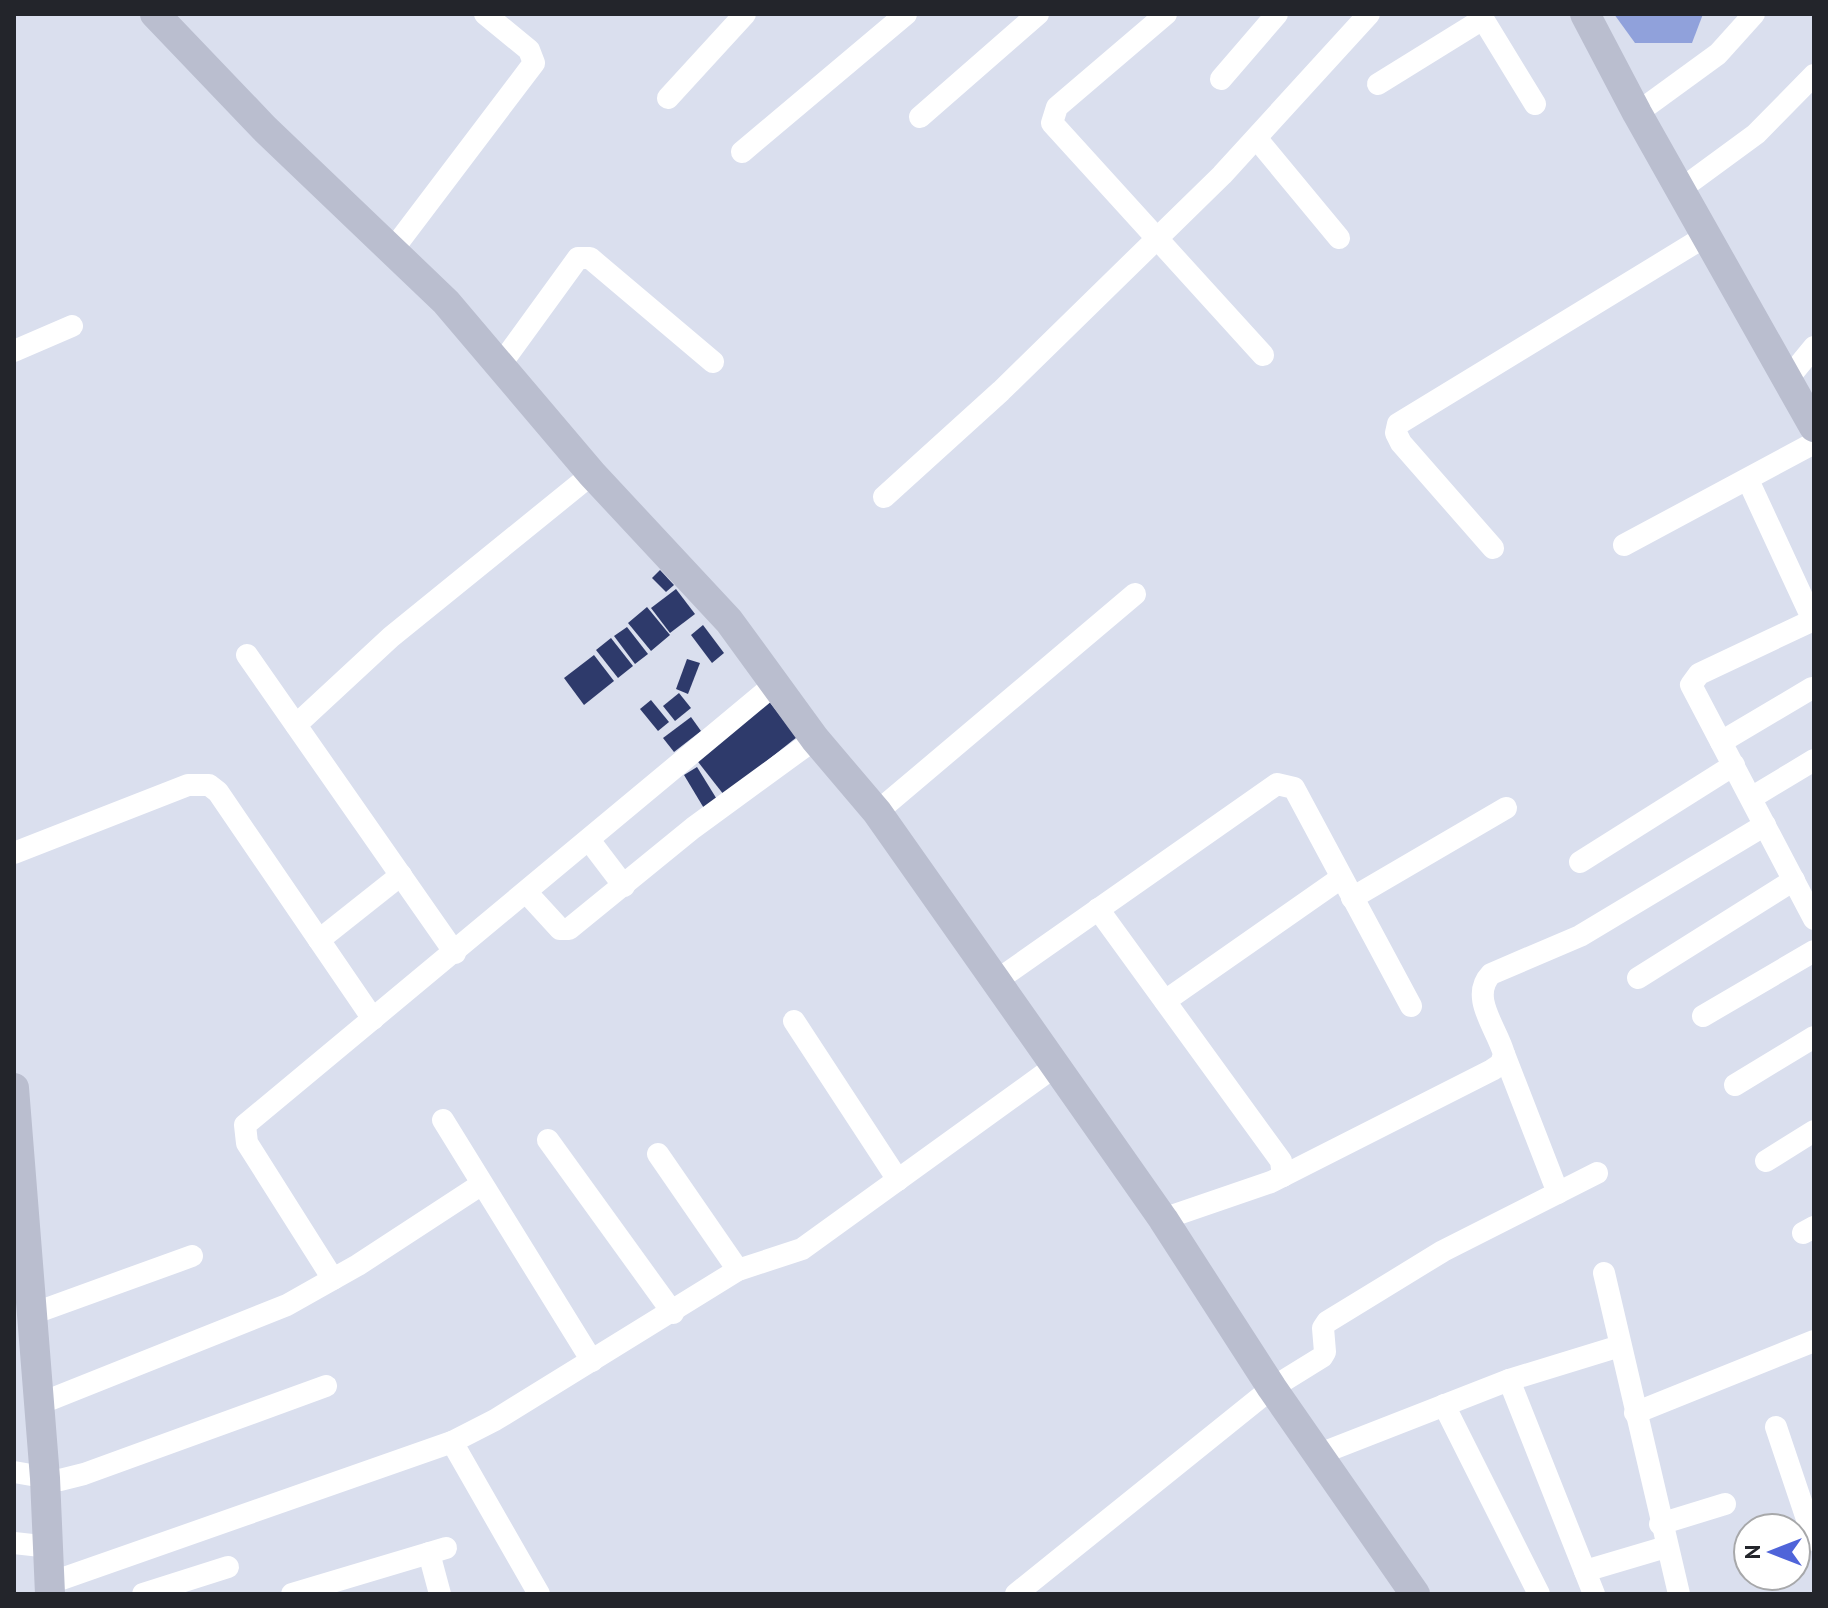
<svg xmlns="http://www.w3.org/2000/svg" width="1828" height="1608" font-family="'PT Sans',sans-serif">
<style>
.water{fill:#90a1db}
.building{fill:#2e3a6b}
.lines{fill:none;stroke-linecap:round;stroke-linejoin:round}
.street{stroke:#fff;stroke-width:22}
.secondary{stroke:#babecf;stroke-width:30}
</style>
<rect width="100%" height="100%" fill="#dadfee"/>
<polygon class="water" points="1614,14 1703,14 1692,43 1635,43"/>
<g class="building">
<polygon points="660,570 674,585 666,592 652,578"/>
<polygon points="676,589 695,614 670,633 651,608"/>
<polygon points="647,607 670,635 651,651 628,623"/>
<polygon points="703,625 724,653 712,663 691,635"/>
<polygon points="627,627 648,654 635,664 614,636"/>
<polygon points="611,638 633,666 618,678 596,650"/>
<polygon points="594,655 614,681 584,705 564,678"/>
<polygon points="687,659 700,663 688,694 676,689"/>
<polygon points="679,693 691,708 675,721 663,706"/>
<polygon points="651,700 669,722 658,731 640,709"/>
<polygon points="768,700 797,737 724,795 695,758"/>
<polygon points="691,717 701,731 674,752 663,738"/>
<polygon points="697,767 718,801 705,810 684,775"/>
</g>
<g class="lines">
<g class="street">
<polyline points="1166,14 1057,107 1052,123 1263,355"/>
<polyline points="1480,14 1535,104"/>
<polyline points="1221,79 1277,14"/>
<polyline points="1378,84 1483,19"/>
<polyline points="668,98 745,14"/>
<polyline points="1637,113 1718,54 1754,14"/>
<polyline points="920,117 1038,14"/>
<polyline points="1257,139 1339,238"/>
<polyline points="742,152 906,14"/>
<polyline points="1681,189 1756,134 1814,75"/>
<polyline points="394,248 534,63 529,50 485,14"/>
<polyline points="14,351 72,326"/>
<polyline points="501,364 578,258 590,258 713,362"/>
<polyline points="1786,381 1814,347"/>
<polyline points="1748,480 1811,616 1807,623 1699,674 1691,685 1814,919"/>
<polyline points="884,497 1001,391 1222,175 1369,14"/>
<polyline points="1624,545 1814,443"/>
<polyline points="1493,548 1401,443 1396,433 1398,424 1706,236"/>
<polyline points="247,655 455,953"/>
<polyline points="296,725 391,637 592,474"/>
<polyline points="1721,742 1812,688"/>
<polyline points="1751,798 1814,760"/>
<polyline points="877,812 1135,594"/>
<polyline points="589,840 624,886"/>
<polyline points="14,853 188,785 209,785 218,792 373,1019"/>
<polyline points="1580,862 1734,765"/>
<polyline points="527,893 560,929 569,929 693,828 815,739"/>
<polyline points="1352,898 1506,808"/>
<polyline points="1098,909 1281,1161 1283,1176"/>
<polyline points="319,940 401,875"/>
<polyline points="1638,978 1794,880"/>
<polyline points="996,981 1277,784 1294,788 1411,1006"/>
<polyline points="1165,1001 1341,878"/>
<polyline points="1703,1016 1814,951"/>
<polyline points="794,1021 898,1180"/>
<polyline points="1504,1054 1558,1193"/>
<polyline points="1735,1085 1814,1037"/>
<polyline points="443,1120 592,1361"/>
<polyline points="548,1140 673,1313"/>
<polyline points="658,1154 738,1270"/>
<polyline points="1766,1161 1814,1131"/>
<path d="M 1163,1219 L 1271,1182 L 1492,1070 L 1501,1064 L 1504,1054 C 1497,1028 1469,997 1491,974 L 1580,936 L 1765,825"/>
<polyline points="1803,1233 1814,1227"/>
<polyline points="1604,1273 1679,1594"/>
<polyline points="333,1279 247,1143 245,1125 775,684"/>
<polyline points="32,1314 192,1256"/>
<polyline points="1509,1380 1594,1594"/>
<polyline points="39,1404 287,1305 358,1265 482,1184"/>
<polyline points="1444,1405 1539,1594"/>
<polyline points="1635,1413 1814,1341"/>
<polyline points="1776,1427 1814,1540"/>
<polyline points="452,1442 539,1594"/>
<polyline points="1317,1455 1509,1380 1620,1346"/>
<polyline points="14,1472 60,1480 84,1474 326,1386"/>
<polyline points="1660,1524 1725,1504"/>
<polyline points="14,1543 50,1547"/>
<polyline points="429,1553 440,1594"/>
<polyline points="1585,1571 1666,1547"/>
<polyline points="50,1583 452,1442 495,1420 738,1270 802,1249 1054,1067"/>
<polyline points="143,1594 228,1567"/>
<polyline points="292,1594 446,1548"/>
<polyline points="1016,1594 1272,1388 1322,1357 1325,1352 1323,1328 1327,1322 1443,1251 1597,1173"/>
</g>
<g class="secondary">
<polyline points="155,14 264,128 446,302 592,474 729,621 815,739 877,812 996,981 1163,1219 1272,1388 1415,1594"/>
<polyline points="1585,14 1637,113 1814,427"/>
<polyline points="14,1088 45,1478 50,1594"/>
</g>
</g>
<rect width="1828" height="1608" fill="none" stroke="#23252b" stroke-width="32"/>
<g transform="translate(1772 1552) rotate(270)"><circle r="38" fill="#ffffff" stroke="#a7a8aa" stroke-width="2"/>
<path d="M0-6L14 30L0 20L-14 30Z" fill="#4f64d9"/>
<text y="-12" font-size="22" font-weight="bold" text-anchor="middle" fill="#23252b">N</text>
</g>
</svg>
